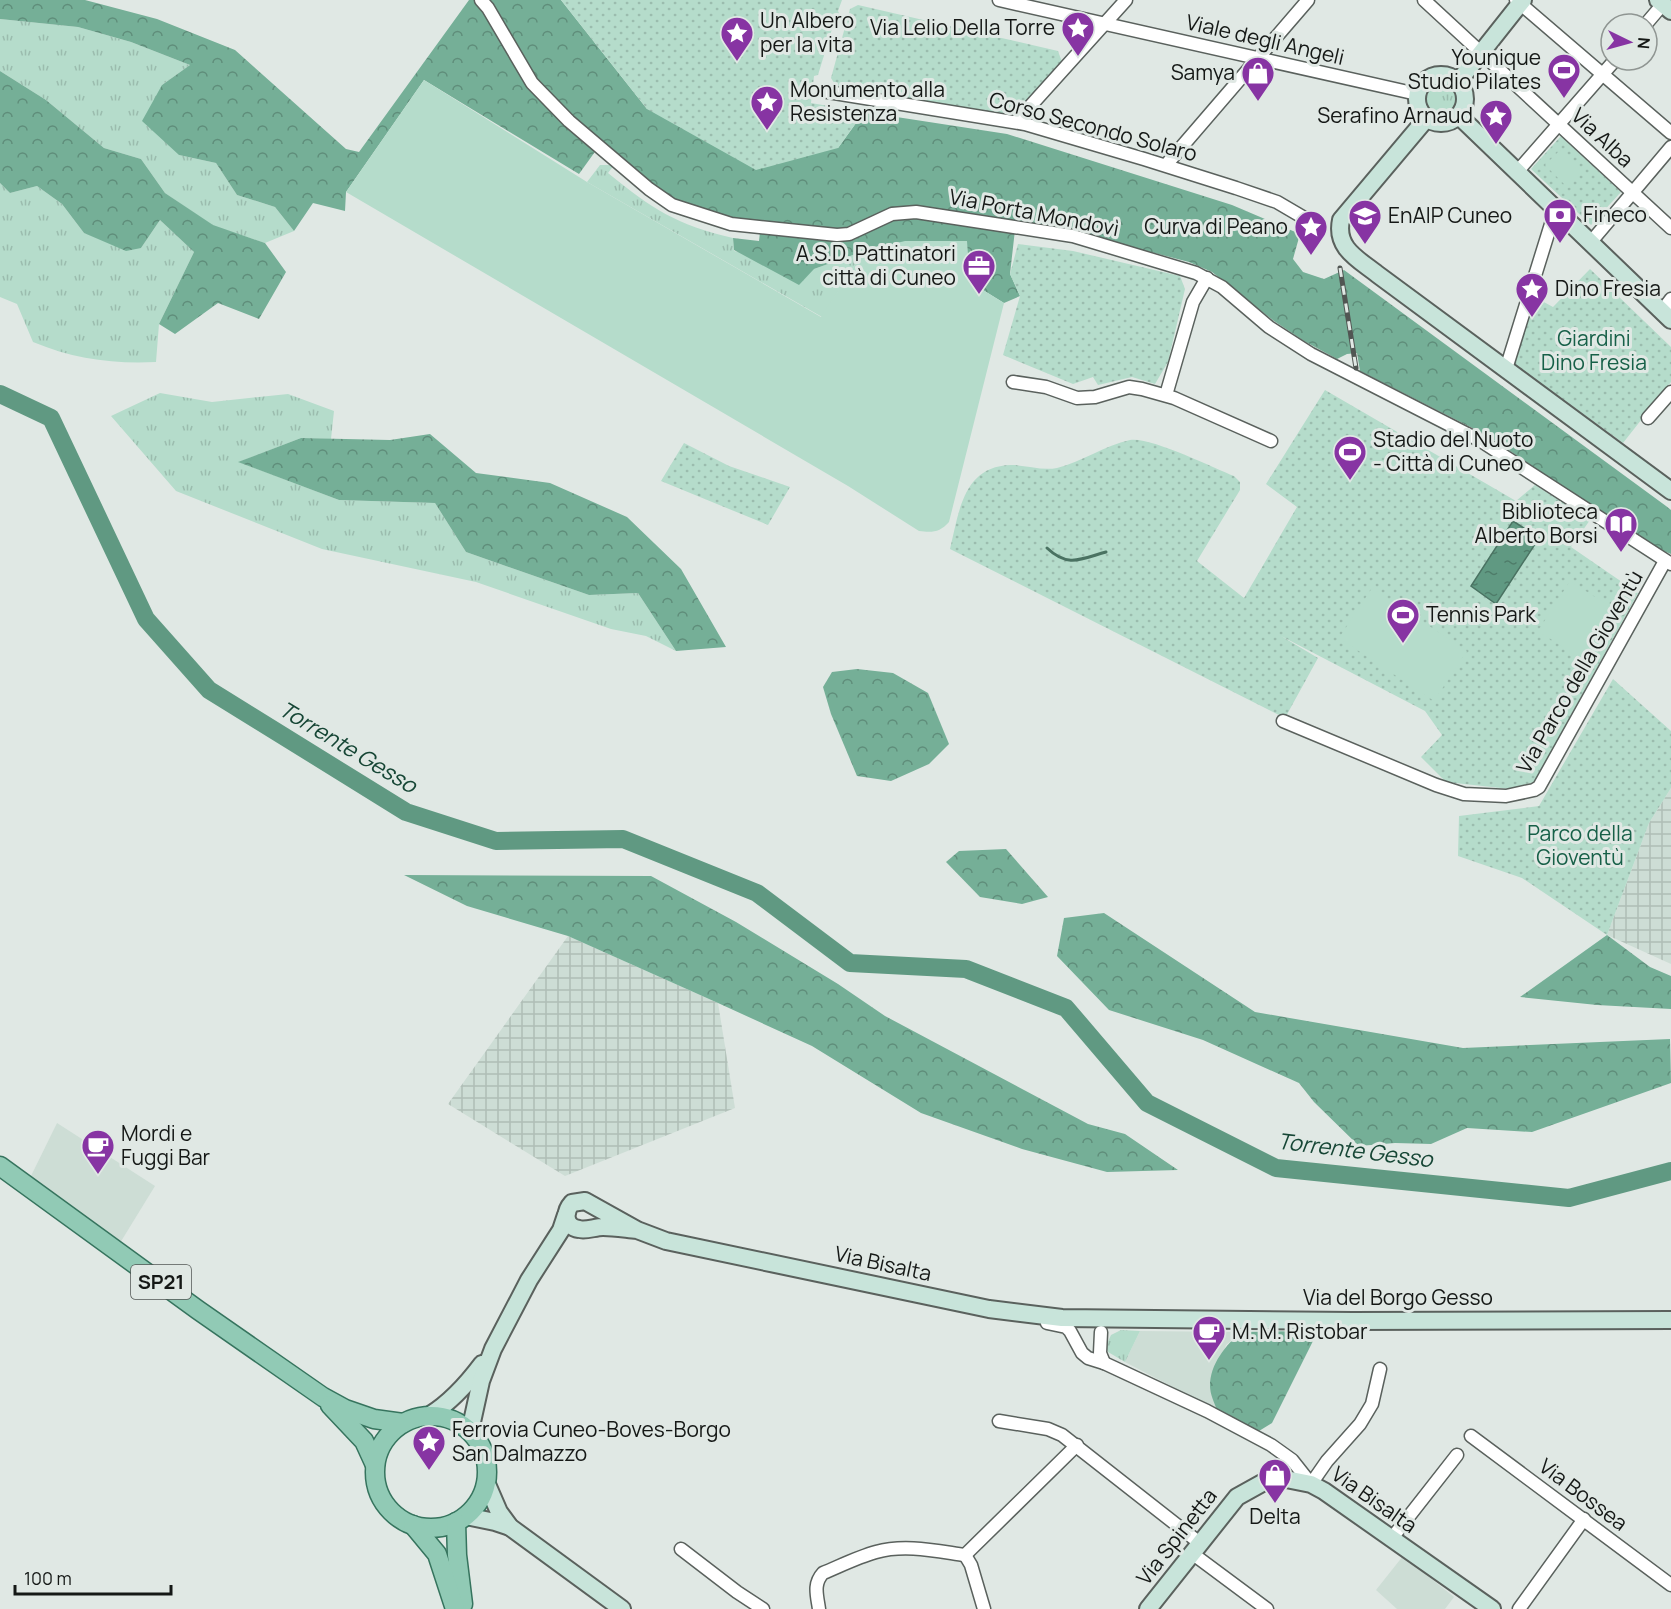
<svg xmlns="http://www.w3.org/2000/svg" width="1671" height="1609" font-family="Manrope,sans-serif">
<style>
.built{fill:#cdddd5}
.industrial{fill:url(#industrial-grid)}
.grass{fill:url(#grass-tufts)}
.forest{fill:url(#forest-crowns)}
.park{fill:url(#park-dots)}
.pitch{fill:#b5dccb}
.water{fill:url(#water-ripples);stroke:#4a7262;stroke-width:1.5}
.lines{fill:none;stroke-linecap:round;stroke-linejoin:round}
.stream{stroke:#4a7262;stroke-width:3}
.river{stroke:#609982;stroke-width:18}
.street-casing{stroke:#5a615d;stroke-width:15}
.secondary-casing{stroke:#5a615d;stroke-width:20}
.primary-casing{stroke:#36745e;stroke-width:21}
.street{stroke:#fff;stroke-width:12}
.secondary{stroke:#c8e4da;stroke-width:16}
.primary{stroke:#91cab5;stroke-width:18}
.rail-casing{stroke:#515653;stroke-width:5}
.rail{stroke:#e0e8e4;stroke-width:3;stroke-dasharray:9;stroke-linecap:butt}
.labels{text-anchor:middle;stroke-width:6;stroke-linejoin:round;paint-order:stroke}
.shield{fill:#e0e8e4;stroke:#525654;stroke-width:1.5}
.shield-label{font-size:20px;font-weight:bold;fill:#151816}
.poi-label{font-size:21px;fill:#151816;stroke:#e0e8e4;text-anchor:start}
.street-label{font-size:21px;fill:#151816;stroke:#e0e8e4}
.park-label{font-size:21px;fill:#176048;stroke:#e0e8e4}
.water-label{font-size:22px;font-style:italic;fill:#164635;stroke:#e0e8e4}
</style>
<defs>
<pattern id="industrial-grid" width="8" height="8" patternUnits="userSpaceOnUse" patternTransform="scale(1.5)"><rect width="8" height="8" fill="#cdddd5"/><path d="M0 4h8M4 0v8" fill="none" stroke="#afbdb6"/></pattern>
<pattern id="grass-tufts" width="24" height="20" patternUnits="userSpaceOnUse" patternTransform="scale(1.5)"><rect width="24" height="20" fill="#b5dccb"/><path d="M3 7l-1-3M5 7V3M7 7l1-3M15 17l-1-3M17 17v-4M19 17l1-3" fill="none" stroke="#9bbcae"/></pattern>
<pattern id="forest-crowns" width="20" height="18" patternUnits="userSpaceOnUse" patternTransform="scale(1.5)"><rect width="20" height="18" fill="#75af97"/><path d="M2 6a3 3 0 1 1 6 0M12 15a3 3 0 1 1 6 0" fill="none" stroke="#5f8d7a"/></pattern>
<pattern id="park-dots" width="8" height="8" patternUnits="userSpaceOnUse" patternTransform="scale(1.5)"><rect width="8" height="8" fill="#b5dccb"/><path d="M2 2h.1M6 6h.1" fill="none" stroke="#9bbcae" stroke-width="1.8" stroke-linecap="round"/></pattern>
<pattern id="water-ripples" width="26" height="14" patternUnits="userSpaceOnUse" patternTransform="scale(1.5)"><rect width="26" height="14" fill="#609982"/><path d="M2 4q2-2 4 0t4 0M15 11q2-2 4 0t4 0" fill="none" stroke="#4e7c69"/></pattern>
</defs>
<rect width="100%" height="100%" fill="#e0e8e4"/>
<g class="built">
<polygon points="57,1123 155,1186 120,1243 30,1178"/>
<polygon points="1140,1331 1241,1332 1226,1345 1210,1389 1217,1410 1125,1362"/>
<polygon points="1403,1556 1454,1597 1445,1609 1397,1609 1376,1590"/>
</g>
<g class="industrial">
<polygon points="1671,788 1671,964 1607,935 1649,823"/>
<polygon points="568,936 718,1003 735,1108 565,1176 448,1104"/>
</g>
<g class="grass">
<polygon points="0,19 78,27 131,42 190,65 162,85 179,155 216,163 237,195 275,207 294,231 265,243 213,226 165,193 141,159 104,148 46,100 0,71"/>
<circle cx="1441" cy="99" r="15"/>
<path d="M 600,165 L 614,165 L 608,173 C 652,209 677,225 733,238 L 734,251 L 814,269 L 864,251 L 822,317 L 587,182 Z"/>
<path d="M 0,183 L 10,193 L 37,186 L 62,204 L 84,233 L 141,248 L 160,220 L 194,252 L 159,324 L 156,362 C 112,364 74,359 33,342 L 17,304 L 0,297 Z"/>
<polygon points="160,393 212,402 288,394 334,411 331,439 301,438 239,462 339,500 435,503 466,552 589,595 638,593 676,651 646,636 611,629 476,582 322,549 176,491 111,416"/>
<polygon points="1121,1330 1140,1331 1125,1362 1108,1352 1106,1346 1111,1335"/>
</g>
<g class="forest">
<polygon points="0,0 85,0 157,19 235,50 346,149 359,152 469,0 561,0 647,109 838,148 864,112 1007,134 1232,205 1300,234 1293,259 1303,272 1324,279 1344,270 1666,506 1671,510 1671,554 1661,550 1588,504 1488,436 1360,371 1357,353 1347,354 1337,359 1304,341 1274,321 1212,272 1189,262 1078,233 1016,221 1010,274 1020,296 1004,303 970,282 966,241 864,251 814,269 799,285 734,250 733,238 759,241 761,223 731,218 676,201 652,184 602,142 579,174 424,80 346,192 345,211 313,203 294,231 275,207 237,195 216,163 179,155 142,121 162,85 190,65 131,42 78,27 0,19"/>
<polygon points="0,71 46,100 104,148 141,159 165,193 213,225 265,243 286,272 259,319 218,303 175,334 159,324 194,252 160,220 141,248 126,251 84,233 62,204 37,186 10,193 0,183"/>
<polygon points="430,434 476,473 550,483 627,517 681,569 726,647 676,651 638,593 589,595 466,552 435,503 339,500 238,462 301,438 390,440"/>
<polygon points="857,669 893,673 928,693 949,744 929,764 891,781 857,776 831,714 823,687 832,672"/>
<polygon points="1006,849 1048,897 1022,904 980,897 946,862 959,851"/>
<polygon points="404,875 651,876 736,922 838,984 885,1016 1088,1124 1125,1134 1178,1170 1107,1172 1022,1149 921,1113 812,1046 718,1003 568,936 467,906"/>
<polygon points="1104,913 1255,1012 1463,1048 1670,1039 1671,1083 1532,1132 1467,1128 1431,1144 1395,1143 1359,1146 1314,1102 1299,1083 1203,1040 1109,1010 1057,956 1064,918"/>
<polygon points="1607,935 1650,967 1671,976 1671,1009 1597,1005 1520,997"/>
<path d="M 1318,1331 L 1272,1423 L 1259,1431 L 1217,1410 C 1214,1402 1210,1394 1210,1386 C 1210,1364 1226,1345 1241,1332 Z"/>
</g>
<g class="park">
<polygon points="561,0 842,0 838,11 840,15 835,19 818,75 814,76 811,103 864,112 838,148 756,170 647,109"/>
<polygon points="858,5 1058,51 1062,62 1012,116 836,86 831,78 850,9"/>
<polygon points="1561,136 1621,192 1591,225 1531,169"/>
<polygon points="1018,244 1073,251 1180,276 1185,289 1168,362 1155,384 1132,377 1098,385 1093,377 1073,384 1003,355 1020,296 1010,274"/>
<polygon points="1590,269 1671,347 1671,382 1623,443 1512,362 1531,295 1553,307"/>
<path d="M 1325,390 L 1516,501 L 1535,485 L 1590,520 L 1571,547 L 1638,593 L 1534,782 L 1510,789 L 1446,782 L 1421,757 L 1442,735 L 1425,711 L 1281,636 L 1318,658 L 1285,718 L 950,549 C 959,512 963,466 1011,465 C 1026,465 1042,471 1057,468 C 1082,462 1105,445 1130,440 C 1149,436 1214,468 1234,476 L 1240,482 L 1240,490 L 1197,561 L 1244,598 L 1297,507 L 1266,484 Z"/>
<polygon points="684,443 729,466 790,487 768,525 661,481"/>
<polygon points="1613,679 1671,731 1671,788 1649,823 1607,935 1522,878 1458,856 1459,816 1539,806"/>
</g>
<g class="pitch">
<path d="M 424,80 L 587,182 L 821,317 L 864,251 L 905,241 L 967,241 L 970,282 L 1004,303 L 949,522 C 940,532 933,533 919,531 L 848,486 L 346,192 Z"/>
<polygon points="1560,150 1582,173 1568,188 1545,165"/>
<polygon points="1570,581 1617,611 1585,661 1538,631"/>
<polygon points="1372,588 1467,651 1434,701 1339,638"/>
</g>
<polygon class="water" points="1513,521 1539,538 1496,604 1471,586"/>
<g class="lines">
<path class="stream" d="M 1047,548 C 1068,568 1081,559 1106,552"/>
<polyline class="river" points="0,394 51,418 146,619 209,690 406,812 496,841 623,839 757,893 850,963 966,969 1066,1008 1147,1103 1276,1168 1569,1198 1671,1171"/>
<defs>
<g id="street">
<polyline points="481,0 488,8 532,83 569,121 649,189 672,205 731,224 837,235 849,234 892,214 916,212 1073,236 1196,273 1222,287 1269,327 1311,354 1481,441 1671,564"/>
<polyline points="999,0 1417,94"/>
<polyline points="1424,0 1671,228"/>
<polyline points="1516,0 1671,133"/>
<polyline points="1646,24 1663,4"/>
<polyline points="828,92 1025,124 1144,159 1236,188 1277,202 1306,219"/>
<polyline points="1016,122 1126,0"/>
<polyline points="1166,165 1308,0"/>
<polyline points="1516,173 1615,60"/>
<polyline points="1590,243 1671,147"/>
<polyline points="1662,311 1671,299"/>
<polyline points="1506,369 1556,208"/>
<polyline points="1013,382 1046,387 1077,398 1095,397 1129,387 1142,389 1174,398 1271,441"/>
<polyline points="1166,395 1193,302 1207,278"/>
<polyline points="1648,418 1671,392"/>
<polyline points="1283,721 1436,785 1464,794 1506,796 1534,790 1539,787 1665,561"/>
<polyline points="1047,1323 1066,1327 1070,1331 1082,1353 1088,1358 1104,1363 1207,1411 1271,1445 1292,1460 1311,1484 1327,1461 1360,1424 1372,1404 1380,1369"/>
<polyline points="1101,1332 1100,1353 1104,1363"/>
<polyline points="999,1421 1048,1429 1062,1435 1201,1544"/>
<polyline points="1471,1436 1671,1585"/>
<polyline points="1392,1538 1457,1455"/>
<polyline points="681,1549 737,1592 763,1609"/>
<polyline points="1193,1554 1267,1609"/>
<polyline points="965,1555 971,1565 984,1609"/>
<path d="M 819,1609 C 817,1595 813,1584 823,1573 C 840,1566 858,1557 876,1552 C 905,1544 936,1551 965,1555 L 1077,1445"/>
<polyline points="1519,1609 1584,1519"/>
</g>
<g id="secondary">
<polyline points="1658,0 1671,11"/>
<circle cx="1441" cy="99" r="24"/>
<polyline points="1458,82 1523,0"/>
<polyline points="1459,116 1671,320"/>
<path d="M 1426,119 L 1341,220 C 1335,248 1358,259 1377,274 L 1671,491"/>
<path d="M 637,1230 C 626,1229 614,1227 603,1227 C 595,1227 586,1231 579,1229 C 564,1227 564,1212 572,1203 L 585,1201 L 637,1230 L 666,1241 L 989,1309 L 1062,1318 L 1353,1321 L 1671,1320"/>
<path d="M 430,1415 C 451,1402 467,1384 482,1364"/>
<polyline points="470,1431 481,1381 493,1349 529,1280 561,1230 566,1215"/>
<polyline points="486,1482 499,1512 510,1527 622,1609"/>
<polyline points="466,1516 495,1522 510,1527"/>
<polyline points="1148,1609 1237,1497 1264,1482 1286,1479 1311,1484 1324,1491 1492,1609"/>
</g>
<g id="primary">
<polyline points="0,1166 198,1310 323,1397 345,1409 374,1419 403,1423"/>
<polyline points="330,1405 364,1441 375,1465"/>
<circle cx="431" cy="1472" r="56"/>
<polyline points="456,1522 457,1555 463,1604"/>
<polyline points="413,1525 437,1554 455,1609"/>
</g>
</defs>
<use href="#street" class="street-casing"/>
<use href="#secondary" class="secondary-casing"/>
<use href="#primary" class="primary-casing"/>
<use href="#street" class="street"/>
<use href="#secondary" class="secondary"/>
<use href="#primary" class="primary"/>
<defs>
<polyline id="rail" points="1340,268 1356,368"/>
</defs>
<use href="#rail" class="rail-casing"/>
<use href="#rail" class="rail"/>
</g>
<defs>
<symbol id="sight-pin" viewBox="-11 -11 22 30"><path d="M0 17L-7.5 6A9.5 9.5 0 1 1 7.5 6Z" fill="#8734a3" stroke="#e0e8e4"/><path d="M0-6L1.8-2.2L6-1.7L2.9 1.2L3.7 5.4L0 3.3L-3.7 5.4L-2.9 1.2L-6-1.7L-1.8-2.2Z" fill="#fff"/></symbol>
<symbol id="stadium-pin" viewBox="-11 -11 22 30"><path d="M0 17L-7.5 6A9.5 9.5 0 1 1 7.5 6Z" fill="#8734a3" stroke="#e0e8e4"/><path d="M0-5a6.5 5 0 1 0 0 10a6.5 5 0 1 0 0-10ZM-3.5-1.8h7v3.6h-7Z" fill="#fff"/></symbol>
<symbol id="shop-pin" viewBox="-11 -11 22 30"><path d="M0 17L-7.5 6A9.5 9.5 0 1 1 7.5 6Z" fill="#8734a3" stroke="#e0e8e4"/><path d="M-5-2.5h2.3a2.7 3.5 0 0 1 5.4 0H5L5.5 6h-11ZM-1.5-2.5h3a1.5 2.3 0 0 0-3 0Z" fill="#fff"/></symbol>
<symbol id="bank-pin" viewBox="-11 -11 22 30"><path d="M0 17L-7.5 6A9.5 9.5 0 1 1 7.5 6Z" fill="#8734a3" stroke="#e0e8e4"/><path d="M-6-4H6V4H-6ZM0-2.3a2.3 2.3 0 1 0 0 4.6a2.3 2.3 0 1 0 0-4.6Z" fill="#fff"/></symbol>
<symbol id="university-pin" viewBox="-11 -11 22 30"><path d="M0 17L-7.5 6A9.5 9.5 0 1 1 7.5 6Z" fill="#8734a3" stroke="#e0e8e4"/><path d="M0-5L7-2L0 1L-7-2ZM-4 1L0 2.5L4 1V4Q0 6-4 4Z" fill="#fff"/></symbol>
<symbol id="office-pin" viewBox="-11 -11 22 30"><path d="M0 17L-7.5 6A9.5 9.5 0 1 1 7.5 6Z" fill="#8734a3" stroke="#e0e8e4"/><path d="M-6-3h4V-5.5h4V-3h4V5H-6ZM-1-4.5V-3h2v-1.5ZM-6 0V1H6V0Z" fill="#fff"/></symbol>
<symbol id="library-pin" viewBox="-11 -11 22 30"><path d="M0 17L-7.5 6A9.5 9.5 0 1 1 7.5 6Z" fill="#8734a3" stroke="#e0e8e4"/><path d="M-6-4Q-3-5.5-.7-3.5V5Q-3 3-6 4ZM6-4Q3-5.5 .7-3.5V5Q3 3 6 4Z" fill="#fff"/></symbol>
<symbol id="cafe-pin" viewBox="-11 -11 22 30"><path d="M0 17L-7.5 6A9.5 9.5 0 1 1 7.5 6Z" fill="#8734a3" stroke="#e0e8e4"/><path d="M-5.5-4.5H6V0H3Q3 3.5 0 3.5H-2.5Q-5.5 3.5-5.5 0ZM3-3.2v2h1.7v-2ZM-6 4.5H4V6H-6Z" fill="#fff"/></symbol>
</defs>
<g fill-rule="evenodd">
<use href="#sight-pin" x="1059" y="9" width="38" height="52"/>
<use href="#sight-pin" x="718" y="14" width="38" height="52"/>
<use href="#stadium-pin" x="1545" y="51" width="38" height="52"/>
<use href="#shop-pin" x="1239" y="54" width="38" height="52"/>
<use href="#sight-pin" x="748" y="83" width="38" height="52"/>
<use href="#sight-pin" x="1477" y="97" width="38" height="52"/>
<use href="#bank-pin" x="1541" y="196" width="38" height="52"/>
<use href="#university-pin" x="1346" y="197" width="38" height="52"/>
<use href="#sight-pin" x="1292" y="208" width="38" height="52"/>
<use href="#office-pin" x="960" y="247" width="38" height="52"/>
<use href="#sight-pin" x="1513" y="270" width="38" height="52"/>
<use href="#stadium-pin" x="1331" y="433" width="38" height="52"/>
<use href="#library-pin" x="1602" y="505" width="38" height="52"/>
<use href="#stadium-pin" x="1384" y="596" width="38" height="52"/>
<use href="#cafe-pin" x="79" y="1127" width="38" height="52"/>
<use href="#cafe-pin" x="1190" y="1313" width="38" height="52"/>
<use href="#sight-pin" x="410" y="1423" width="38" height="52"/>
<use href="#shop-pin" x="1256" y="1456" width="38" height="52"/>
</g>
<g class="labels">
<rect class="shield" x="131" y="1265" width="60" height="34" rx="4.5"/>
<g class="shield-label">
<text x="161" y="1289">SP21</text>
</g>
<g class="poi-label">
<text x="760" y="28">Un Albero<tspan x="760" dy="24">per la vita</tspan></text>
<text x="1055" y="35" text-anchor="end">Via Lelio Della Torre</text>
<text x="1541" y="65" text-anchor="end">Younique<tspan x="1541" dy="24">Studio Pilates</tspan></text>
<text x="1235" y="80" text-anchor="end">Samya</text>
<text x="790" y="97">Monumento alla<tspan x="790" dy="24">Resistenza</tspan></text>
<text x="1473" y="123" text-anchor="end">Serafino Arnaud</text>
<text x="1583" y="222">Fineco</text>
<text x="1388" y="223">EnAIP Cuneo</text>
<text x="1288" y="234" text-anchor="end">Curva di Peano</text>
<text x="956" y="261" text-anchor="end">A.S.D. Pattinatori<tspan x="956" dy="24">città di Cuneo</tspan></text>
<text x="1555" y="296">Dino Fresia</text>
<text x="1373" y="447">Stadio del Nuoto<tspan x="1373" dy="24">- Città di Cuneo</tspan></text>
<text x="1598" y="519" text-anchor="end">Biblioteca<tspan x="1598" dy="24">Alberto Borsi</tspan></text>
<text x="1426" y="622">Tennis Park</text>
<text x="121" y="1141">Mordi e<tspan x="121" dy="24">Fuggi Bar</tspan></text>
<text x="1232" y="1339">M. M. Ristobar</text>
<text x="452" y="1437">Ferrovia Cuneo-Boves-Borgo<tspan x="452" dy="24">San Dalmazzo</tspan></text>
<text x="1275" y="1524" text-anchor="middle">Delta</text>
</g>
<g class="street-label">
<text transform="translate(1265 40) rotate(13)" y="7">Viale degli Angeli</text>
<text transform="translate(1093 127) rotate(15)" y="7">Corso Secondo Solaro</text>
<text transform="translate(1602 138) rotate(43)" y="7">Via Alba</text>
<text transform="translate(1034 213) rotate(11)" y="7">Via Porta Mondovì</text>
<text transform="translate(1580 672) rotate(-60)" y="7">Via Parco della Gioventù</text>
<text transform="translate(883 1264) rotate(12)" y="7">Via Bisalta</text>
<text x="1398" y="1305">Via del Borgo Gesso</text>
<text transform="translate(1583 1495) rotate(37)" y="7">Via Bossea</text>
<text transform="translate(1374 1500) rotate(35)" y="7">Via Bisalta</text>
<text transform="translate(1177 1537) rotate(-52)" y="7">Via Spinetta</text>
</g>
<g class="park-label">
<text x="1594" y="346">Giardini<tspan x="1594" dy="24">Dino Fresia</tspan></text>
<text x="1580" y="841">Parco della<tspan x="1580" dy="24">Gioventù</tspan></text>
</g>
<g class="water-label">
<text transform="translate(348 747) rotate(31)" y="8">Torrente Gesso</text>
<text transform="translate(1355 1150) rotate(7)" y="8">Torrente Gesso</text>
</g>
</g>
<g transform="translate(1629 42) rotate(95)"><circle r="28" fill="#e0e8e4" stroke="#8f9592" stroke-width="1.5"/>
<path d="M0-4.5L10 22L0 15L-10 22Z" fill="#8734a3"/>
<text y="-9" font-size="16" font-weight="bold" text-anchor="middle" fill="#151816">N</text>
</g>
<path d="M15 1585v9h156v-9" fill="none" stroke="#151816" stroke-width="3"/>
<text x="24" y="1585" font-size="18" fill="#151816" stroke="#e0e8e4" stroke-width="4.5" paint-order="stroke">100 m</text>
</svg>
